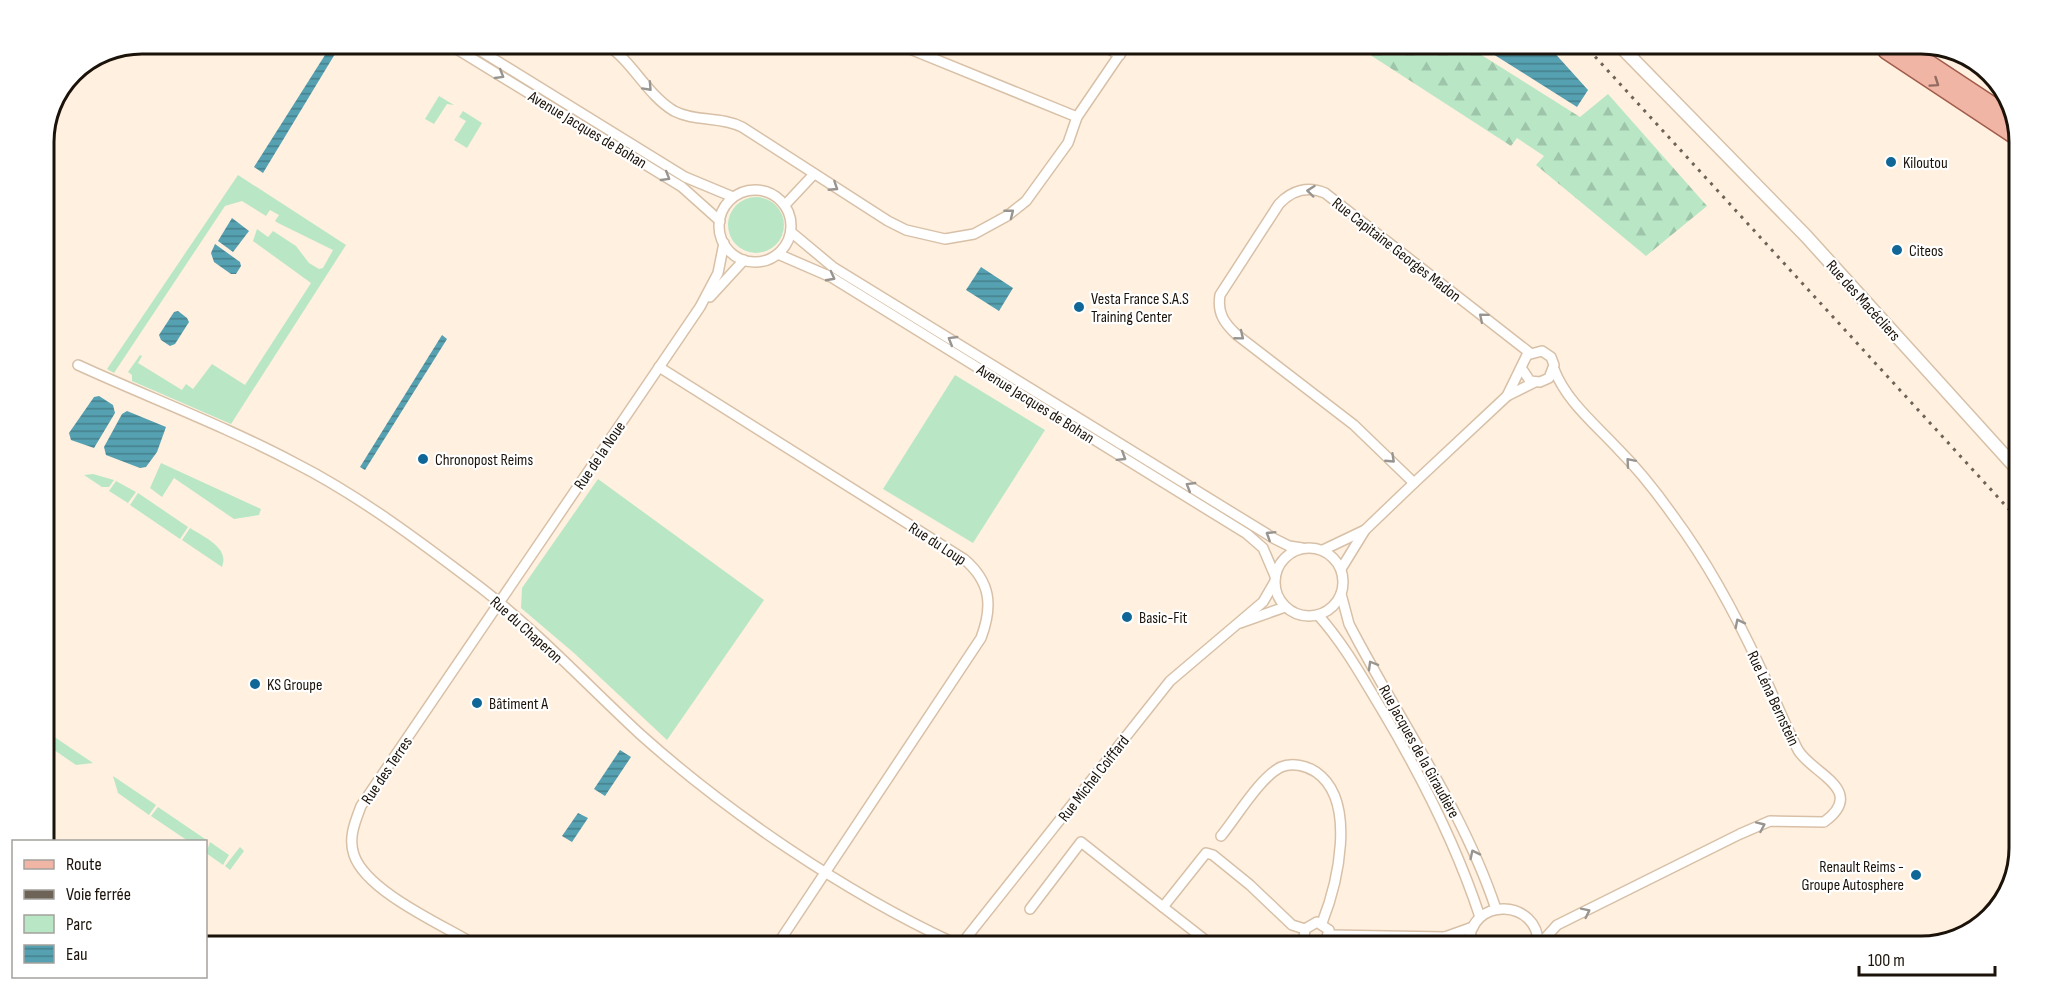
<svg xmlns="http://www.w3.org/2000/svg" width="2063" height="990" font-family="'Sofia Sans Condensed',sans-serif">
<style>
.green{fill:#b9e7c6}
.forest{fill:url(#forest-firs)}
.water{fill:url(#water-rules)}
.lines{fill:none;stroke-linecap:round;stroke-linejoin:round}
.minor-casing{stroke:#d8c0a7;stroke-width:12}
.tertiary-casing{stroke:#d8c0a7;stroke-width:15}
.primary-casing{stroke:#a05c49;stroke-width:18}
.minor{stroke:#fff;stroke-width:9}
.tertiary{stroke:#fff;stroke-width:12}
.primary{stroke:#f1b5a6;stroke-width:15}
.rail{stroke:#6d6357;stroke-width:3;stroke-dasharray:3 6;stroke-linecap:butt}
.oneway{stroke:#989591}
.oneway2{stroke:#916c60}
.poi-dot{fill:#106797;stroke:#fff;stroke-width:2}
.labels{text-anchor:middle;stroke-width:4.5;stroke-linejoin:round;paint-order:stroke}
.street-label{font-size:16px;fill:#1b130a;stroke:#fff}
.poi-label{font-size:16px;fill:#1b130a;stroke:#fff;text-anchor:start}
.rim{fill:none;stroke:#1b130a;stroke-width:3}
</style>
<defs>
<pattern id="forest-firs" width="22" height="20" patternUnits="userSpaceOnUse" patternTransform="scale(1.5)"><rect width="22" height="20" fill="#b9e7c6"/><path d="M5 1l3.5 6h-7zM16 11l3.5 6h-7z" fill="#9ec5a9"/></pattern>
<pattern id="water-rules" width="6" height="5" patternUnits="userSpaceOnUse" patternTransform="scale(1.5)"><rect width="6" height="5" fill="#55a0b1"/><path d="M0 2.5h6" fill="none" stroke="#46818e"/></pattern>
</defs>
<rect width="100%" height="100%" fill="#fff0e0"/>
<g class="green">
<polygon points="439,96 454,105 447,104 434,124 425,119"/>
<polygon points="463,111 482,123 467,148 454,140 466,121 459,117"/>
<polygon points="238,175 346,245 231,424 132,381 132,375 128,372 140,355 142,356 138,363 182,390 186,384 193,389 212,364 245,385 311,283 253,241 257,229 268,237 273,231 296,246 309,263 319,269 323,268 333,250 278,223 275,221 279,215 270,210 266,216 242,201 225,206 114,373 107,369"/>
<circle cx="756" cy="225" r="28"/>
<polygon points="955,375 1045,430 973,543 883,489"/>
<polygon points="161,463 261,509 259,515 234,519 174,478 162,497 150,488"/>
<polygon points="93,474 114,480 109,487 102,487 84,475"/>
<polygon points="598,479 764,600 667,740 574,653 521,608 522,588"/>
<polygon points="116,481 136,492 128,503 109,491"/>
<polygon points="138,493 188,527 180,539 130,505"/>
<path d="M 190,528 C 204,537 230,548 222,567 L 182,540 Z"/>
<polygon points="50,734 93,763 76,765 44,743"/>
<polygon points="113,776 156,805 149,815 118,793"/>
<polygon points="158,807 208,841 206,844 206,842 188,841 151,816"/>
<polygon points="210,842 229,855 223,865 206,853"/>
<polygon points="240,847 244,851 230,870 225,866"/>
</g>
<polygon class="forest" points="1361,49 1472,49 1580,117 1608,94 1707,206 1646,256 1536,165 1544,156 1517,138 1511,146"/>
<g class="water">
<polygon points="332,44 341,44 263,173 254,167"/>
<polygon points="1485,49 1551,49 1588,90 1577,107"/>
<polygon points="232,218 249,231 233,252 218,241"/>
<polygon points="215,244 240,262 241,266 236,274 231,274 214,262 211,253"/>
<polygon points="981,267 1013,288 999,311 966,290"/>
<polygon points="178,311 187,318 189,322 175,344 170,346 161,340 159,335 174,312"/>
<polygon points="442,335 447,339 365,470 360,467"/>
<polygon points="99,396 113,405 115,413 94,448 71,440 69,433 94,397"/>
<polygon points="127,411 166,427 157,452 146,467 140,468 106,455 104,447 122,414"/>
<polygon points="620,750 631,757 605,796 594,789"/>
<polygon points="578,813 588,818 572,842 562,836"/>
</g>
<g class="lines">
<defs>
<g id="minor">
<polyline points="450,45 682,187 720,221"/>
<polyline points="471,45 685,177 733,197"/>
<path d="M 607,45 C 633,62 647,95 674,111 C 695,122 720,116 742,127 L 888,221 L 906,230 L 945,239 L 974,234 L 1007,216 L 1026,201 L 1068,143 L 1077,117 L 1124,48"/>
<polyline points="905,47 1077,117"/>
<polyline points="1107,48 1120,55"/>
<circle cx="755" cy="226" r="36"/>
<polyline points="785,205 814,174"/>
<polyline points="791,232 833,267 1275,539 1289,546 1302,548"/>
<polyline points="778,254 831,277 1247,534 1263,548 1275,576"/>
<polyline points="710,297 744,260"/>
<path d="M 78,365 C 150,398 225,426 295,463 C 360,496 422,543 480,587 C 537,631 587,685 640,734 C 728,813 845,892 952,942"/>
<path d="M 659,367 L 964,559 C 991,582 993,606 981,638 L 779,942"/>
<polyline points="1507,396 1527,355 1542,351 1551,357 1554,365 1549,378 1540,382 1530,381 1522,369"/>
<path d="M 1414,483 L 1354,425 L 1237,335 C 1224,323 1217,313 1220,295 L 1279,204 C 1292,190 1308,186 1325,193 L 1530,353"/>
<circle cx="1309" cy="582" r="34"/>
<polyline points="1323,550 1365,530"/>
<polyline points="1341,569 1365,530 1414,483 1507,396 1535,382"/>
<path d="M 1341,594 L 1349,624 C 1398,719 1462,807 1496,909"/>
<path d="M 1318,615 C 1344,644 1362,677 1382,710 C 1422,777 1456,844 1480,917"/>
<polyline points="1240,623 1285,607"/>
<path d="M 1221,836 C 1236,818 1260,777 1281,767 C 1292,762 1307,766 1316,772 C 1358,801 1337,885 1322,923"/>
<polyline points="1030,909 1081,842 1163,907"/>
<polyline points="1329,935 1445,937 1473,927"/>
<polyline points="1445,937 1458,945"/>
<path d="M 467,940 C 436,922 366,890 354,855 C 348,838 355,822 361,806 L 700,307 L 718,273 L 724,243"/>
<polyline points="963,942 1170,681 1263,602 1274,583"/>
<polyline points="1209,943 1163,907 1206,853 1213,855 1250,885 1292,925 1305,929"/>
<polyline points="1308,944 1304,938 1305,929 1317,922 1329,930 1325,944"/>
<path d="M 1469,945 C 1469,895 1540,899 1538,945"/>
<path d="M 1539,945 L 1557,925 L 1740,834 L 1770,821 L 1824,822 C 1868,790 1811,773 1798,750 C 1784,723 1773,694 1760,667 C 1736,615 1708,563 1674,517 C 1657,493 1639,470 1619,450 C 1596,425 1566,401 1554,369"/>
</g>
<polyline id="tertiary" points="1624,50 1806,236 2016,468"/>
<g id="primary">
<polyline points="1886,51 2019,139"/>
<polyline points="1911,51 2014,119"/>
</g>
</defs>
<use href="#minor" class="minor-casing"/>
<use href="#tertiary" class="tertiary-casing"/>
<use href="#primary" class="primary-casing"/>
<use href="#minor" class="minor"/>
<use href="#tertiary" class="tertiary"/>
<use href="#primary" class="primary"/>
<polyline class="rail" points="1589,50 2016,517"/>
</g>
<defs><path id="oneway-chevron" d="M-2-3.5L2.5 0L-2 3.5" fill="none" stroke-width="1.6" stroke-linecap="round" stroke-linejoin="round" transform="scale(1.5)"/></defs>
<g class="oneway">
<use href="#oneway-chevron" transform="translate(500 75) rotate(31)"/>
<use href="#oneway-chevron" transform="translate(648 87) rotate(47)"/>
<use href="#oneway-chevron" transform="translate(666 177) rotate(31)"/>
<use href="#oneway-chevron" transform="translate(834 187) rotate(33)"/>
<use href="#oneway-chevron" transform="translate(1311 191) rotate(-174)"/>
<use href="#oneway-chevron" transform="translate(1010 213) rotate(-38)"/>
<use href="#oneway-chevron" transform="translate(831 277) rotate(28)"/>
<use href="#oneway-chevron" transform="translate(1483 317) rotate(-140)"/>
<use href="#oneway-chevron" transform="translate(1240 336) rotate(39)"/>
<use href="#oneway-chevron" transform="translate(952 340) rotate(-149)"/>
<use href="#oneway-chevron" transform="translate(1122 457) rotate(32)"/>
<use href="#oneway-chevron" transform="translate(1391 459) rotate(43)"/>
<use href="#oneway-chevron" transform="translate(1630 462) rotate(-131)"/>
<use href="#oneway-chevron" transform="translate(1190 486) rotate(-149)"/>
<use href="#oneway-chevron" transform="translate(1270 535) rotate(-148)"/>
<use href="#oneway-chevron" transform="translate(1739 623) rotate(-117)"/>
<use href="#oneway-chevron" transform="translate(1372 665) rotate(-120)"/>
<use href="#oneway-chevron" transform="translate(1761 826) rotate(-24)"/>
<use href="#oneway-chevron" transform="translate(1474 854) rotate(-116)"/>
<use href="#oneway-chevron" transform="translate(1586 912) rotate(-26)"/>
</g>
<use class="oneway2" href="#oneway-chevron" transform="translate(1935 83) rotate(34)"/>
<g class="poi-dot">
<circle cx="1891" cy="162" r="6"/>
<circle cx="1897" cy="250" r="6"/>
<circle cx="1079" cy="307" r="6"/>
<circle cx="423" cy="459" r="6"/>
<circle cx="1127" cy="617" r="6"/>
<circle cx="255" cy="684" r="6"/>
<circle cx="477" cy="703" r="6"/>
<circle cx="1916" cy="875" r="6"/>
</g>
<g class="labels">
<g class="street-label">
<text transform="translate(588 129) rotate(31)" y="6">Avenue Jacques de Bohan</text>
<text transform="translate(1397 249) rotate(38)" y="6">Rue Capitaine Georges Madon</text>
<text transform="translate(1864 300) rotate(48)" y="6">Rue des Macécliers</text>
<text transform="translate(1036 403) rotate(32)" y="6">Avenue Jacques de Bohan</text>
<text transform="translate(599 455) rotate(-56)" y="6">Rue de la Noue</text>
<text transform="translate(938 543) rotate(33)" y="6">Rue du Loup</text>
<text transform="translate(527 629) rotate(42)" y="6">Rue du Chaperon</text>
<text transform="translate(1774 698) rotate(65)" y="6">Rue Léna Bernstein</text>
<text transform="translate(1420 751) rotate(61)" y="6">Rue Jacques de la Giraudière</text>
<text transform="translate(386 770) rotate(-56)" y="6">Rue des Terres</text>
<text transform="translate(1093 778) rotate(-52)" y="6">Rue Michel Coiffard</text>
</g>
<g class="poi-label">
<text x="1903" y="168">Kiloutou</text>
<text x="1909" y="256">Citeos</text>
<text x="1091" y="304">Vesta France S.A.S<tspan x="1091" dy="18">Training Center</tspan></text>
<text x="435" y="465">Chronopost Reims</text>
<text x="1139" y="623">Basic-Fit</text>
<text x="267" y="690">KS Groupe</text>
<text x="489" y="709">Bâtiment A</text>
<text x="1904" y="872" text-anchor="end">Renault Reims -<tspan x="1904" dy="18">Groupe Autosphere</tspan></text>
</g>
</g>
<path d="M0 0H2063V990H0ZM142 54H1921A88 88 0 0 1 2009 142V848A88 88 0 0 1 1921 936H142A88 88 0 0 1 54 848V142A88 88 0 0 1 142 54Z" fill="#fff" fill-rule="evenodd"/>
<path class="rim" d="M142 54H1921A88 88 0 0 1 2009 142V848A88 88 0 0 1 1921 936H142A88 88 0 0 1 54 848V142A88 88 0 0 1 142 54Z"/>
<rect x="12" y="840" width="195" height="138" fill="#ffffff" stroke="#a4a19d" stroke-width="1.5"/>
<rect x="24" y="860" width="30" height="9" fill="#f1b5a6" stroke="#a4a19d" stroke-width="1.5"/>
<text x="66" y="870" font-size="18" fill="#1b130a">Route</text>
<rect x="24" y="890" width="30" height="9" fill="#6d6357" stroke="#a4a19d" stroke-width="1.5"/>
<text x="66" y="900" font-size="18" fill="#1b130a">Voie ferrée</text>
<rect x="24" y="915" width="30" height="18" fill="#b9e7c6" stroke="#a4a19d" stroke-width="1.5"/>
<text x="66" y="930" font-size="18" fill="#1b130a">Parc</text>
<rect x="24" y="945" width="30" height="18" fill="url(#water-rules)" stroke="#a4a19d" stroke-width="1.5"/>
<text x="66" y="960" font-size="18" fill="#1b130a">Eau</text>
<path d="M1859 966v9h136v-9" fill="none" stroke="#1b130a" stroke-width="3"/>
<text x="1868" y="966" font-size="18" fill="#1b130a" stroke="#ffffff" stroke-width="4.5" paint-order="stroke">100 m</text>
</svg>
